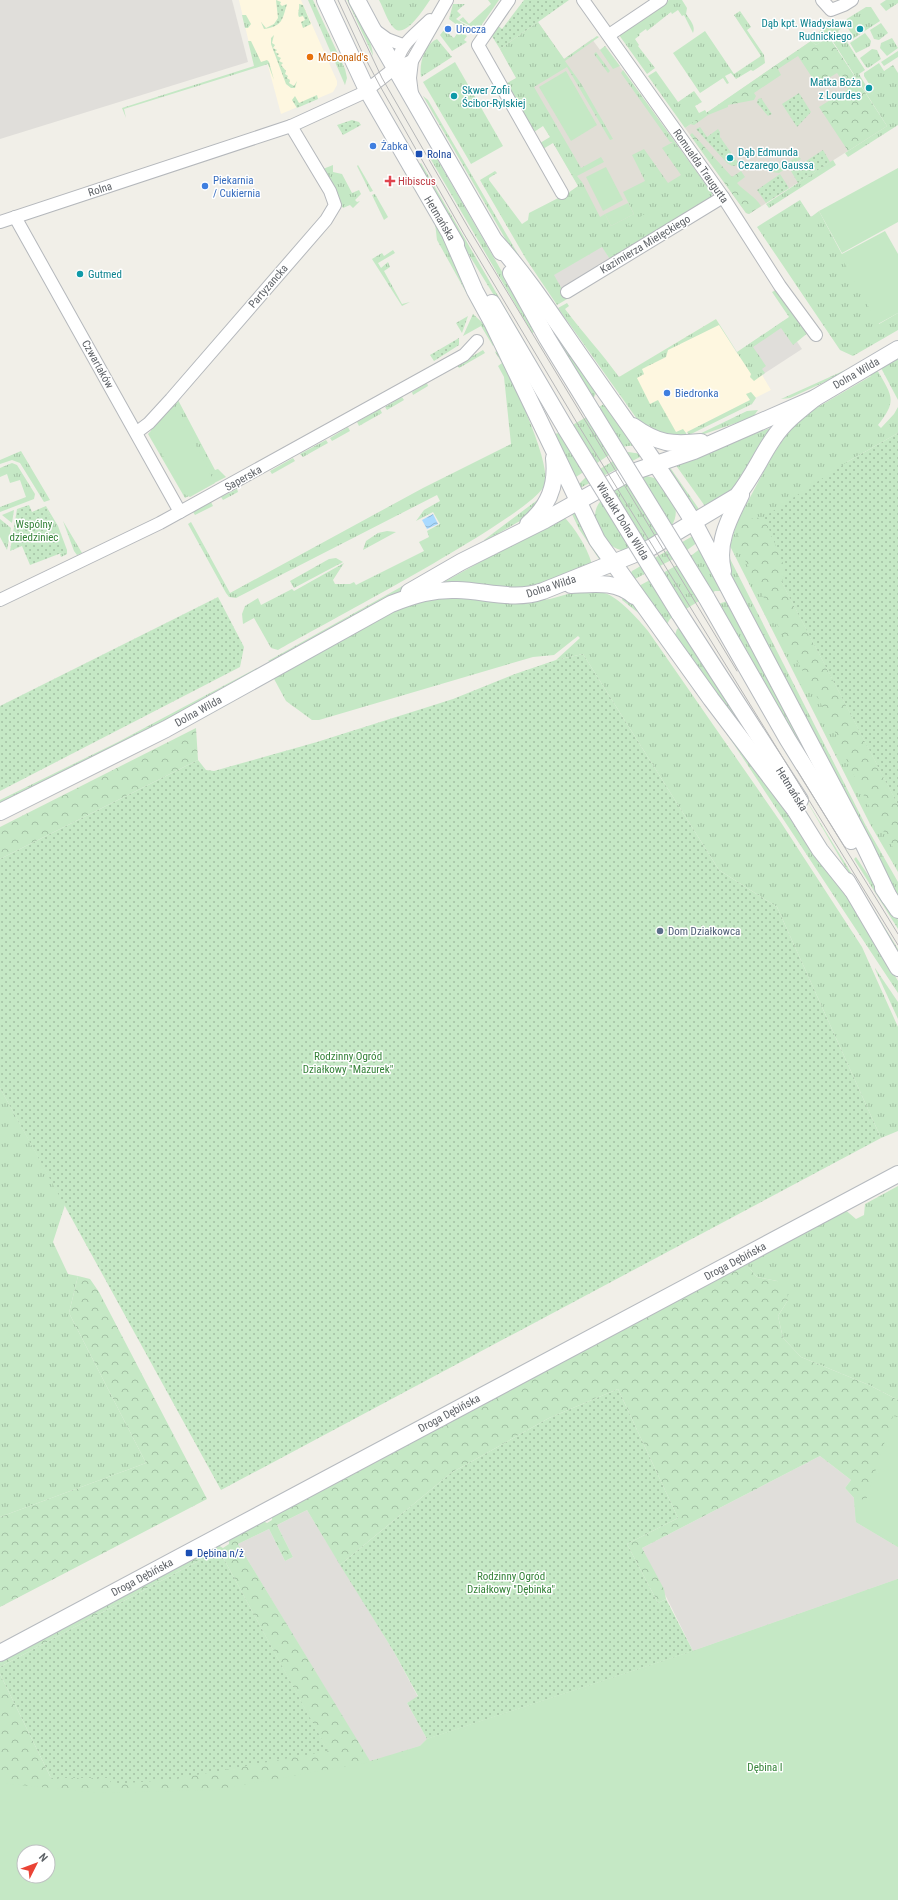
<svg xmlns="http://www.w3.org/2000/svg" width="898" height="1900" font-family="'Roboto Condensed',sans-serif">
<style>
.commercial{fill:#fef7e0}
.industrial{fill:#e0deda}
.education{fill:#e1ded6}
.grass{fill:url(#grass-tufts)}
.forest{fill:url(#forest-crowns);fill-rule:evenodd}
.park{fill:#c5e8c5;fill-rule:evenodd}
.garden{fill:url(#garden-dots)}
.water{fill:url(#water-waves)}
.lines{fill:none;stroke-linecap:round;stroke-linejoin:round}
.street-casing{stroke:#b5b8bc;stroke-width:14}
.secondary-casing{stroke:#b6babf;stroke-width:18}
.street{stroke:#fff;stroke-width:12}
.secondary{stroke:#fff;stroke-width:16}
.tram{stroke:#b6b7b8;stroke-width:1}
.secondary-bridge-casing{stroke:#b6babf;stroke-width:18;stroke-linecap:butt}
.secondary-bridge{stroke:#fff;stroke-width:16}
.shop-dot{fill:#3f7fe0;stroke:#fff;stroke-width:1.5}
.culture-dot{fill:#0f9aa8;stroke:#fff;stroke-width:1.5}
.food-dot{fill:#e8710a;stroke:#fff;stroke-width:1.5}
.transit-dot{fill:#1a4fb4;stroke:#fff;stroke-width:1.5}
.health-dot{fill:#e0444e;stroke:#fff;stroke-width:1.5}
.service-dot{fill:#5c6f8a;stroke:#fff;stroke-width:1.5}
.labels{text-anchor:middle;stroke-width:3;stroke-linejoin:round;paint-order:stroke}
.culture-label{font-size:11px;fill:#0d838f;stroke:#fff;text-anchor:start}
.shop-label{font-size:11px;fill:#366cbe;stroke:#fff;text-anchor:start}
.food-label{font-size:11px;fill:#c56008;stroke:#fff;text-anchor:start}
.transit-label{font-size:11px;fill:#164399;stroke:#fff;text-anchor:start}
.street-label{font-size:11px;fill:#5f6368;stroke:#fff}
.health-label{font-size:11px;fill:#be3a42;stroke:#fff;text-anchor:start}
.park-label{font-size:11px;fill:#348238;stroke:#fff}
.service-label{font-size:11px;fill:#4e5e75;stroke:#fff;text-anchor:start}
</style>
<defs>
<pattern id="grass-tufts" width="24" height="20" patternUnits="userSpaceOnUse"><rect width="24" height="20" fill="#c5e8c5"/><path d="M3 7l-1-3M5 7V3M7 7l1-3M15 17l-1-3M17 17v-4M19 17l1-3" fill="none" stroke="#a3c0a4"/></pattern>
<pattern id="forest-crowns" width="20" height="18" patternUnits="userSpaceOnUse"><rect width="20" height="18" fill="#c5e8c5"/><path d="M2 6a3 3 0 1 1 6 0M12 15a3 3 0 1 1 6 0" fill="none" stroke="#a3c0a4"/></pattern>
<pattern id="garden-dots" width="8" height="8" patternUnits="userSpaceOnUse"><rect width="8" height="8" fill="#c5e8c5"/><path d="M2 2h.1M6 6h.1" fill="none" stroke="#a3c0a4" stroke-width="1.8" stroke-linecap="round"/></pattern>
<pattern id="water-waves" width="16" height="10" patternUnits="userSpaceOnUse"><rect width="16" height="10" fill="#aadaff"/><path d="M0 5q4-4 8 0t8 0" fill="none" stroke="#8eb4d2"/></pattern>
</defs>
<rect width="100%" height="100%" fill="#f1efe8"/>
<g class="commercial">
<polygon points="239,0 301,0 337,81 337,85 333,92 281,114 267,62 254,65"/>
<polygon points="716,319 736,352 762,375 771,390 675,438 618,378"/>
</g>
<g class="industrial">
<polygon points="0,0 232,0 248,62 0,139"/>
<polygon points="602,246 611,261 562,290 553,275"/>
<polygon points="783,321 802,349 762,375 745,348"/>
<polygon points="820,1456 851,1480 845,1488 854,1498 856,1522 898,1547 898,1579 693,1651 642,1548"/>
<polygon points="307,1510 394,1652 418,1697 407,1703 427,1739 420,1746 370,1762 238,1544 269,1529 285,1561 293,1557 277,1525"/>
</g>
<g class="education">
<polygon points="538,22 564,59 592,39 600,50 605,46 666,130 704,194 612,245 500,49"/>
<polygon points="811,41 887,126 749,214 746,213 685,128"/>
</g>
<g class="grass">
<polygon points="308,0 313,0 345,69 347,78 345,85"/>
<path d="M 347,0 L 350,0 C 358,17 372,37 373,56 Z"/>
<path d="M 379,0 L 430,0 C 425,7 405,40 394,28 C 387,21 384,9 379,0 Z"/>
<polygon points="488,0 499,0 478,30 459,20 463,17 469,24 491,4"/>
<path d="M 669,0 L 682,0 L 687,8 L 686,14 C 690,20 696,26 693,33 L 684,15 L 682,16 L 678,10 L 672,14 L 671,12 L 647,31 L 646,29 L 639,34 L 640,35 L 635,39 L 639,45 L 638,46 L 655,68 L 647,74 L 619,35 Z"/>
<polygon points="886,0 898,0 898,3 886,11 880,4"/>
<polygon points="453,4 465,4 457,11 461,15 456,19 469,27 464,34 467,36 464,40 467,42 452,51 440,35 444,30 454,38 461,28 449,19"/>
<polygon points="866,7 871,7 880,21 851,40 847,35 851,33 846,25 838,31 843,38 846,36 849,40 847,42 865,70 859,74 868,89 871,87 864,76 864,73 879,63 884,71 893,65 898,73 898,125 848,157 845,153 887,126 830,37 816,45 811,41 829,21 834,27"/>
<polygon points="740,11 751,27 747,30 764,55 765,63 753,71 751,70 736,79 731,73 725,76 729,83 727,84 723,78 700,93 673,53 705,31 734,74 761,56 734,15"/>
<polygon points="242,15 246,15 251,24 248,28 245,28"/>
<polygon points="538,22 564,59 597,36 599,37 565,61 582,85 613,139 610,140 567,67 534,87 581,168 601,157 604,162 577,176 582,182 600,217 605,214 611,226 634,214 623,192 645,181 632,155 644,149 668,183 681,175 662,148 673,142 670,142 621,73 623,70 712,193 712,199 611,261 602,247 554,275 566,296 588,283 589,286 557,305 526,259 480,180 495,171 497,173 489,178 489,180 522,224 528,220 529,213 568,193 578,186 553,143 543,149 540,143 550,137 543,126 534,132 507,83 516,78 500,49"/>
<polygon points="881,23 888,33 879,40 874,39 870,30"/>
<polygon points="865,33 871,41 870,46 856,53 850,43"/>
<polygon points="892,38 898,48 887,56 880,48 881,43"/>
<path d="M 437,39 L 452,57 L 421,77 C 419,63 424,45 437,39 Z"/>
<polygon points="248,41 251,41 261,62 267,60 269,62 274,80 268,64 124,109 126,118 122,108 254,66"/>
<polygon points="605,46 620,66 613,69 600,50"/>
<polygon points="872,49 877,50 881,59 868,68 866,67 860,58"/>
<polygon points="898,51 898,57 884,66 881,62"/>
<polygon points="596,52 610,71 608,73 594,54"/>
<polygon points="455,62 503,146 471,164 423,82"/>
<polygon points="656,71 678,102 694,91 702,102 695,106 699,113 705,110 707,113 685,128 648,76"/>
<polygon points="423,96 428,100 522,261 514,254"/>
<polygon points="435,155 536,331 532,333 430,158"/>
<polygon points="798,156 801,159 779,173 772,172"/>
<polygon points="833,160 836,165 769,208 766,204"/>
<polygon points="421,163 526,344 525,346 444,214 417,166"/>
<polygon points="333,165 333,172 342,174 352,193 359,190 361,194 355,200 357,202 360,201 353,208 350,205 343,208 321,172 323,169"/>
<polygon points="358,165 373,191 370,192 357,166"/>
<polygon points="375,194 388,217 384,220 372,195"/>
<polygon points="800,200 811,217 819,211 879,324 898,313 898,330 853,356 840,350 757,227"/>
<polygon points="436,222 490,327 478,314 437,240 435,223"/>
<polygon points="393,250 395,253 378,263 381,268 388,262 390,267 384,271 402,304 410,302 402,306 372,259 382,253 384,256"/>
<path d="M 778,289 L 809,332 L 793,345 L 781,328 L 753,347 L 766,366 L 762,369 L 765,373 L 754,381 L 750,377 L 751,374 L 719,325 L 668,350 L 666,357 L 642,369 L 644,374 L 637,378 L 650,404 L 658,400 L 676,432 L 683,429 L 686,433 L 686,435 C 668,438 651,431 637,419 L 558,308 L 567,303 L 569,306 L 565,309 C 582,332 602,353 619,377 L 716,319 L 737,352 L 789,317 L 772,292 Z"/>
<polygon points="473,314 487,327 495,344 493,346 481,326 463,336"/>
<polygon points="548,324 596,393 594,397 590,397"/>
<polygon points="483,350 485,353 459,368 457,365"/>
<path d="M 498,350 C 510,376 551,460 545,484 C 537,513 316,628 278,650 L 271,648 L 254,618 L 243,624 L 242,614 L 245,606 L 258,598 L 261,605 L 292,589 L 294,591 L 344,563 L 333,580 L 335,584 L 350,584 L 354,582 L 356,585 L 424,551 L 419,542 L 429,537 L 427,531 L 440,524 L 433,512 L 416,521 L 424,510 L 440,501 L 437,495 L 236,598 L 229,597 L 226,593 L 188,524 L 191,522 L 230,593 L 423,488 L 511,444 L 504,377 L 498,366 L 502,363 L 495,352 Z"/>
<polygon points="898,356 898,400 880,366"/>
<polygon points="852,367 853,369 790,398 781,399"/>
<path d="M 876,368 C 892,396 898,400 878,425 L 881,428 L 894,414 L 898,407 L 898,433 L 847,462 L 782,583 L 898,805 L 898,872 L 870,824 L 730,546 L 737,522 L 772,456 L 789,431 L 811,411 L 871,376 L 869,372 Z"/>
<polygon points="427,383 428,386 413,395 412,392"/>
<polygon points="751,392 756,398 752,404 689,435 687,432 750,400 746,394"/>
<polygon points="402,397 404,400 387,410 385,407"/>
<polygon points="178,400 215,470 218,469 226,477 185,498 148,434"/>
<polygon points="604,404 636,445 621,447 573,479 554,434 559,433 600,409 599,407"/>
<polygon points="380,409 382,413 359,426 357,422"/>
<polygon points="758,410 753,417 687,440 747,411"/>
<polygon points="348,427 350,431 332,441 330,438"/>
<polygon points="770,428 739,486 707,509 675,464"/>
<polygon points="326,440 328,443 303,457 300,454"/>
<polygon points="21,451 50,500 44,502 20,463 12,460 0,464 0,460"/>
<polygon points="628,452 642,454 642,456 578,489 577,486 585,478"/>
<polygon points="293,458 295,461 272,474 270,471"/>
<polygon points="12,463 17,465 35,494 34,499 0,512 0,507 26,497 20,480 10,483 7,474 0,477 0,468"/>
<polygon points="669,466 701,512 697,513 668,468"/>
<path d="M 642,475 C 647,476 652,477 657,479 C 661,482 674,502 675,507 C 677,513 675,521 672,525 C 666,534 653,539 644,543 C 636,547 629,552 621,550 C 611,548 607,541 601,532 C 580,501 620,486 642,475 Z"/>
<polygon points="237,489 238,492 223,500 221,497"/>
<polygon points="544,495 527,517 485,541 484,540"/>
<polygon points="211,502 213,506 195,515 193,512"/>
<polygon points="46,506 58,526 67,550 67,554 61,557 60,554 63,552"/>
<polygon points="576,509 605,561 601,562 579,529 571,512"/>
<polygon points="14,510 12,523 2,515"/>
<path d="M 563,516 C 574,526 590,552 592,566 L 541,585 L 507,590 L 444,582 Z"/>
<polygon points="0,519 11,528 7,550 0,537"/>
<polygon points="63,521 82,553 77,555 74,551"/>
<polygon points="387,531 396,532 363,550 366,541 378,533"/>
<polygon points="691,537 693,537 698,542 679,556 633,580 631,573 632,571"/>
<polygon points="701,548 722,591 715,591 670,619 667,624 637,587 683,562"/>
<polygon points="725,549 866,826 898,882 898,895 881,867 730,578"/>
<polygon points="336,558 343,562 294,588 290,581 329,559"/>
<polygon points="435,568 416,584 271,662 268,661"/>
<path d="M 603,588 L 604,593 C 618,596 639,620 648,631 L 782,824 L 862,947 L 898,1027 L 898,1131 L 881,1138 L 777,907 L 719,870 L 583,654 L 556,660 L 580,638 L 578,636 L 554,655 L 533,657 L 319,720 L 312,720 L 286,701 L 273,677 L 394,609 L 435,596 L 527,602 L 550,599 L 582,590 Z"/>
<polygon points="623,596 644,614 843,891 898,981 898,993 733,743 641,615 622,600"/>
<polygon points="728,601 773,684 824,787 718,605 721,603"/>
<polygon points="681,627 794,803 675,635 677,629"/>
<polygon points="257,668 256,671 187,711 0,806 0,800 118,742"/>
<polygon points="802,793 898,949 898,957"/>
<polygon points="856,857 898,920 898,929 854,859"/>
<polygon points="875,968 898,1002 898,1019 875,969"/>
<polygon points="0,1088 65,1205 53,1242 68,1274 78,1276 69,1313 146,1463 0,1517"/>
<polygon points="898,1186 898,1400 869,1385 801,1357 783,1338 778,1316 788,1300 777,1281 757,1277 746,1264 843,1208 856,1219 864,1215 865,1204"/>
</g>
<g class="forest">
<polygon points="829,37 887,126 848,151 819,107 848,89 837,73 817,85 798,56 778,69 781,75 754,93 756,96 754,100 728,105 728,107 708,115 694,125 690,124 811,41 816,45"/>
<path d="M 692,133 L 732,177 L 741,171 L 745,177 L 737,183 C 745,192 755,196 761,206 L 749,214 L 746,213 L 690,135 Z"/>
<polygon points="764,517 785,568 782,583 898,805 898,856 870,808 850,768 831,722 780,630 741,552 738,535 741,525 749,519"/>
<polygon points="196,728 198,760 0,859 0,827"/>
<path d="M 746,1264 L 757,1277 L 777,1281 L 787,1288 L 788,1300 L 778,1316 L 783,1338 L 801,1357 L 869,1385 L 898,1400 L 898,1547 L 856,1522 L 854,1498 L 845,1488 L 851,1480 L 820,1456 L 642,1548 L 664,1589 L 666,1599 L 658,1603 L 627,1544 L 678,1518 L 618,1389 L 549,1418 L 451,1473 L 340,1565 L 307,1510 L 277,1525 L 293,1557 L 285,1561 L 269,1529 L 238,1544 L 370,1761 L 420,1746 L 427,1739 L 693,1651 L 898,1579 L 898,1900 L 0,1900 L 0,1674 L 51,1778 L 109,1778 L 327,1750 L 219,1550 L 0,1667 L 0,1658 L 218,1545 L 223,1548 L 229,1544 L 229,1539 L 263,1521 L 267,1523 L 272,1520 L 272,1516 ZM 24,1852 L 48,1852 L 48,1876 L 24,1876 Z"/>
<polygon points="78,1276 90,1279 99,1292 207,1499 0,1607 0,1517 146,1463 69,1313"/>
</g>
<g class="park">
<polygon points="566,71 597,125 571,141 539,87"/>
<polygon points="606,167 623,200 603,211 586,177"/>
<polygon points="898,168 898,222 842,253 819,211"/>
<polygon points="628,203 634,214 611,226 605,214"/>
<polygon points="662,204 663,205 629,226 628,224"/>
<polygon points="885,231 898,254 898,313 878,324 840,255"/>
<polygon points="170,409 177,410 184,424 184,427 191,436 215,483 190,497 184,494 152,436 151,430"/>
<polygon points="893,1416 898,1417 898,1547 856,1522 854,1498 866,1500"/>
<path d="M 898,1579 L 898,1900 L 0,1900 L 0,1783 L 101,1793 L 214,1790 L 370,1762 L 420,1746 L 427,1739 L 693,1651 ZM 24,1852 L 48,1852 L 48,1876 L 24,1876 Z"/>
</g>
<g class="garden">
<path d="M 276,0 L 281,2 L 280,4 L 282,6 L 287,4 C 282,20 283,26 264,29 L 261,22 L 266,28 L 274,24 L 278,18 Z"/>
<polygon points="524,0 569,0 500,49 490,33 496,24 502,29"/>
<path d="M 299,4 L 303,5 L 311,24 L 303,28 L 301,22 L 305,20 L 303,16 L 299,17 C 297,13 300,9 299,4 Z"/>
<polygon points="274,35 272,43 275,45 273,48 277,50 275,52 279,54 277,56 281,58 279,61 283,63 281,65 286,71 285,74 288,76 287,78 290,80 289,83 294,86 297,81 295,88 291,88 286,84 271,44 271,38"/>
<polygon points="799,93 811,112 797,127 782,104"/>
<polygon points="317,95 318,99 297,108 292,100 295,96 299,103"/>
<polygon points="761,98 772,114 768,116 757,103 758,99"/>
<polygon points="352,120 359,122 361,125 343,135 337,125"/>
<polygon points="700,127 707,137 718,129 720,132 720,137 740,165 732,166 727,163 696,129"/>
<polygon points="823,150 830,162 798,183 791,171"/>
<polygon points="780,174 789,188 766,203 757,190"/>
<polygon points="468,316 462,333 456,323"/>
<polygon points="459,338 459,345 434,361 430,355"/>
<polygon points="898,433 898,805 782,583 785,568 764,517 847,462"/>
<polygon points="29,505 32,512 46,506 64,552 30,565 22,546 10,551 17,509"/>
<polygon points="218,597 244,647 240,667 0,791 0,706"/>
<polygon points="583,654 719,870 777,907 881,1138 221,1490 0,1088 0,859 198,760 206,770 214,771 317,742 453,699 515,674 556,660"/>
<polygon points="618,1389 678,1518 627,1544 658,1603 666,1599 693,1651 427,1739 407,1703 418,1696 394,1652 340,1565 451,1473 549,1418"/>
<polygon points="219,1550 328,1751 169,1780 112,1784 108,1778 51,1778 0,1674 0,1667"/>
</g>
<polygon class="water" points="433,514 438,524 427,529 422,520"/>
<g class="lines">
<defs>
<g id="street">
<polyline points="509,0 478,45 562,193"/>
<polyline points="583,0 723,197 780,286 816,335"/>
<polyline points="822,0 831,10 844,5 852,0"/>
<polyline points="376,31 387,39 403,45"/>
<polyline points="609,35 661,0"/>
<path d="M 395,68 C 401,42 413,37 430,20"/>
<polyline points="412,94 410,78 412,61 447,0"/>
<polyline points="15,217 180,512"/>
<polyline points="0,222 291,126 363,93 395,68 412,61"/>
<polyline points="567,292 723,197"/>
<polyline points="137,432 149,423 171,399 326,220 335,205 330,191 291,126"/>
<polyline points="0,600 160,523 464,355 477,341"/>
</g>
<g id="secondary">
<polyline points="325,0 367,90 456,244"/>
<polyline points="357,0 372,28 501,252"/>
<polyline points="451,236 475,291 493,324 597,540 711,699 795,810 820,850 852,890"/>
<path d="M 496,242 C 531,281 558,325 588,367 C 625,421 664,472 697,528 L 864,845 L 889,897"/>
<polyline points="511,273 547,338 593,413"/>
<polyline points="492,303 566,429"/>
<path d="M 633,426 C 658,444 672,445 701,442"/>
<path d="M 528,524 C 549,506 557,485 554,458"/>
<path d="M 723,571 C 716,543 729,519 741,495"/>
<path d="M 571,585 C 593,584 616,580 634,596"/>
<polyline points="409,592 461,562 545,520 627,474 694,451 815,398 898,349"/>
<polyline points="706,597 788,740 851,841"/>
<polyline points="679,613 800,800"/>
<path d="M 0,812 L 166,729 L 391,604 C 414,595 433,589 457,590 C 487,591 515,601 543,591 L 650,548 L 737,496 C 752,478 760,458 773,439 C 784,422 800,410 815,398"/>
<polyline points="847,881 898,968"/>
<polyline points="883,888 898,910"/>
<polyline points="0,1653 898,1174"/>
</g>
</defs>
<use href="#street" class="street-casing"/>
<use href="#secondary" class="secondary-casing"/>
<use href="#street" class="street"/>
<use href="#secondary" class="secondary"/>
<g class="tram">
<polyline points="338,0 362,52 380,86 464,234 577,423 898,945"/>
<polyline points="345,0 382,78 469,229 737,671"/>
<polyline points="797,770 898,934"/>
</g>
<defs>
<g id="secondary-bridge">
<polyline points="593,413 706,597"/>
<polyline points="566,429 679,613"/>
</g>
</defs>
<use href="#secondary-bridge" class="secondary-bridge-casing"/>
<use href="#secondary-bridge" class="secondary-bridge"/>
</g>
<g class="shop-dot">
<circle cx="448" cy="29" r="4"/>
<circle cx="373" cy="146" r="4"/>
<circle cx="205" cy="186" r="4"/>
<circle cx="667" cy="393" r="4"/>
</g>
<g class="culture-dot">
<circle cx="860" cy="29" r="4"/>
<circle cx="869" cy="88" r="4"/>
<circle cx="454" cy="96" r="4"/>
<circle cx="730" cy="158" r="4"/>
<circle cx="80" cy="274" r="4"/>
</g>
<circle class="food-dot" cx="310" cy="57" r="4"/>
<g class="transit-dot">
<rect x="415" y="150" width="8" height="8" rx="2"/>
<rect x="185" y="1549" width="8" height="8" rx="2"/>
</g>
<path class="health-dot" d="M388 175h4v4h4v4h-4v4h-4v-4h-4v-4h4z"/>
<circle class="service-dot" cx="660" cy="931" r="4"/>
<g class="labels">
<g class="culture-label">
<text x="852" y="27" text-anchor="end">Dąb kpt. Władysława<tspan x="852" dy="13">Rudnickiego</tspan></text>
<text x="861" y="86" text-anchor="end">Matka Boża<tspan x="861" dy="13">z Lourdes</tspan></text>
<text x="462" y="94">Skwer Zofii<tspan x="462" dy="13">Ścibor-Rylskiej</tspan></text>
<text x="738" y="156">Dąb Edmunda<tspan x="738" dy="13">Cezarego Gaussa</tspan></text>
<text x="88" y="278">Gutmed</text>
</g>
<g class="shop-label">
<text x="456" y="33">Urocza</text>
<text x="381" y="150">Żabka</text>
<text x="213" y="184">Piekarnia<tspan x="213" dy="13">/ Cukiernia</tspan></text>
<text x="675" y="397">Biedronka</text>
</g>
<g class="food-label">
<text x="318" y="61">McDonald's</text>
</g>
<g class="transit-label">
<text x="427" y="158">Rolna</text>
<text x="197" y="1557">Dębina n/ż</text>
</g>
<g class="street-label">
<text transform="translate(701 166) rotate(55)" y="4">Romualda Traugutta</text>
<text transform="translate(100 189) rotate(-18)" y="4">Rolna</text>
<text transform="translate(440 218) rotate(59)" y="4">Hetmańska</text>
<text transform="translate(645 244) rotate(-31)" y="4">Kazimierza Mielęckiego</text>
<text transform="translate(268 286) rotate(-49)" y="4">Partyzancka</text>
<text transform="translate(98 364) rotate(61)" y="4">Czwartaków</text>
<text transform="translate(856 373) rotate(-30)" y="4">Dolna Wilda</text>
<text transform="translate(243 478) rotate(-29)" y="4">Saperska</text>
<text transform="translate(623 521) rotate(58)" y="4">Wiadukt Dolna Wilda</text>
<text transform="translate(551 586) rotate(-18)" y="4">Dolna Wilda</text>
<text transform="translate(198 711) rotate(-29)" y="4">Dolna Wilda</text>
<text transform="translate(792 789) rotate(58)" y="4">Hetmańska</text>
<text transform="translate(735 1261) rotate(-28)" y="4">Droga Dębińska</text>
<text transform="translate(449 1413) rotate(-28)" y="4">Droga Dębińska</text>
<text transform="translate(142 1577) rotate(-28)" y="4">Droga Dębińska</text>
</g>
<g class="health-label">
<text x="398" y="185">Hibiscus</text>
</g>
<g class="park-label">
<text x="34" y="528">Wspólny<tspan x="34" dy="13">dziedziniec</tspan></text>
<text x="348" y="1060">Rodzinny Ogród<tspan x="348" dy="13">Działkowy "Mazurek"</tspan></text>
<text x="511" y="1580">Rodzinny Ogród<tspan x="511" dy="13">Działkowy "Dębinka"</tspan></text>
<text x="765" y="1771">Dębina I</text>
</g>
<g class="service-label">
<text x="668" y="935">Dom Działkowca</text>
</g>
</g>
<g transform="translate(36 1864) rotate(48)"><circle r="19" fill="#ffffff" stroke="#bfc1c3"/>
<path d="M0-3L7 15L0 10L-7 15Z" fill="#ea4335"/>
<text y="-6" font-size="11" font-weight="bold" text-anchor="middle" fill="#5f6368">N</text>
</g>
</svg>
